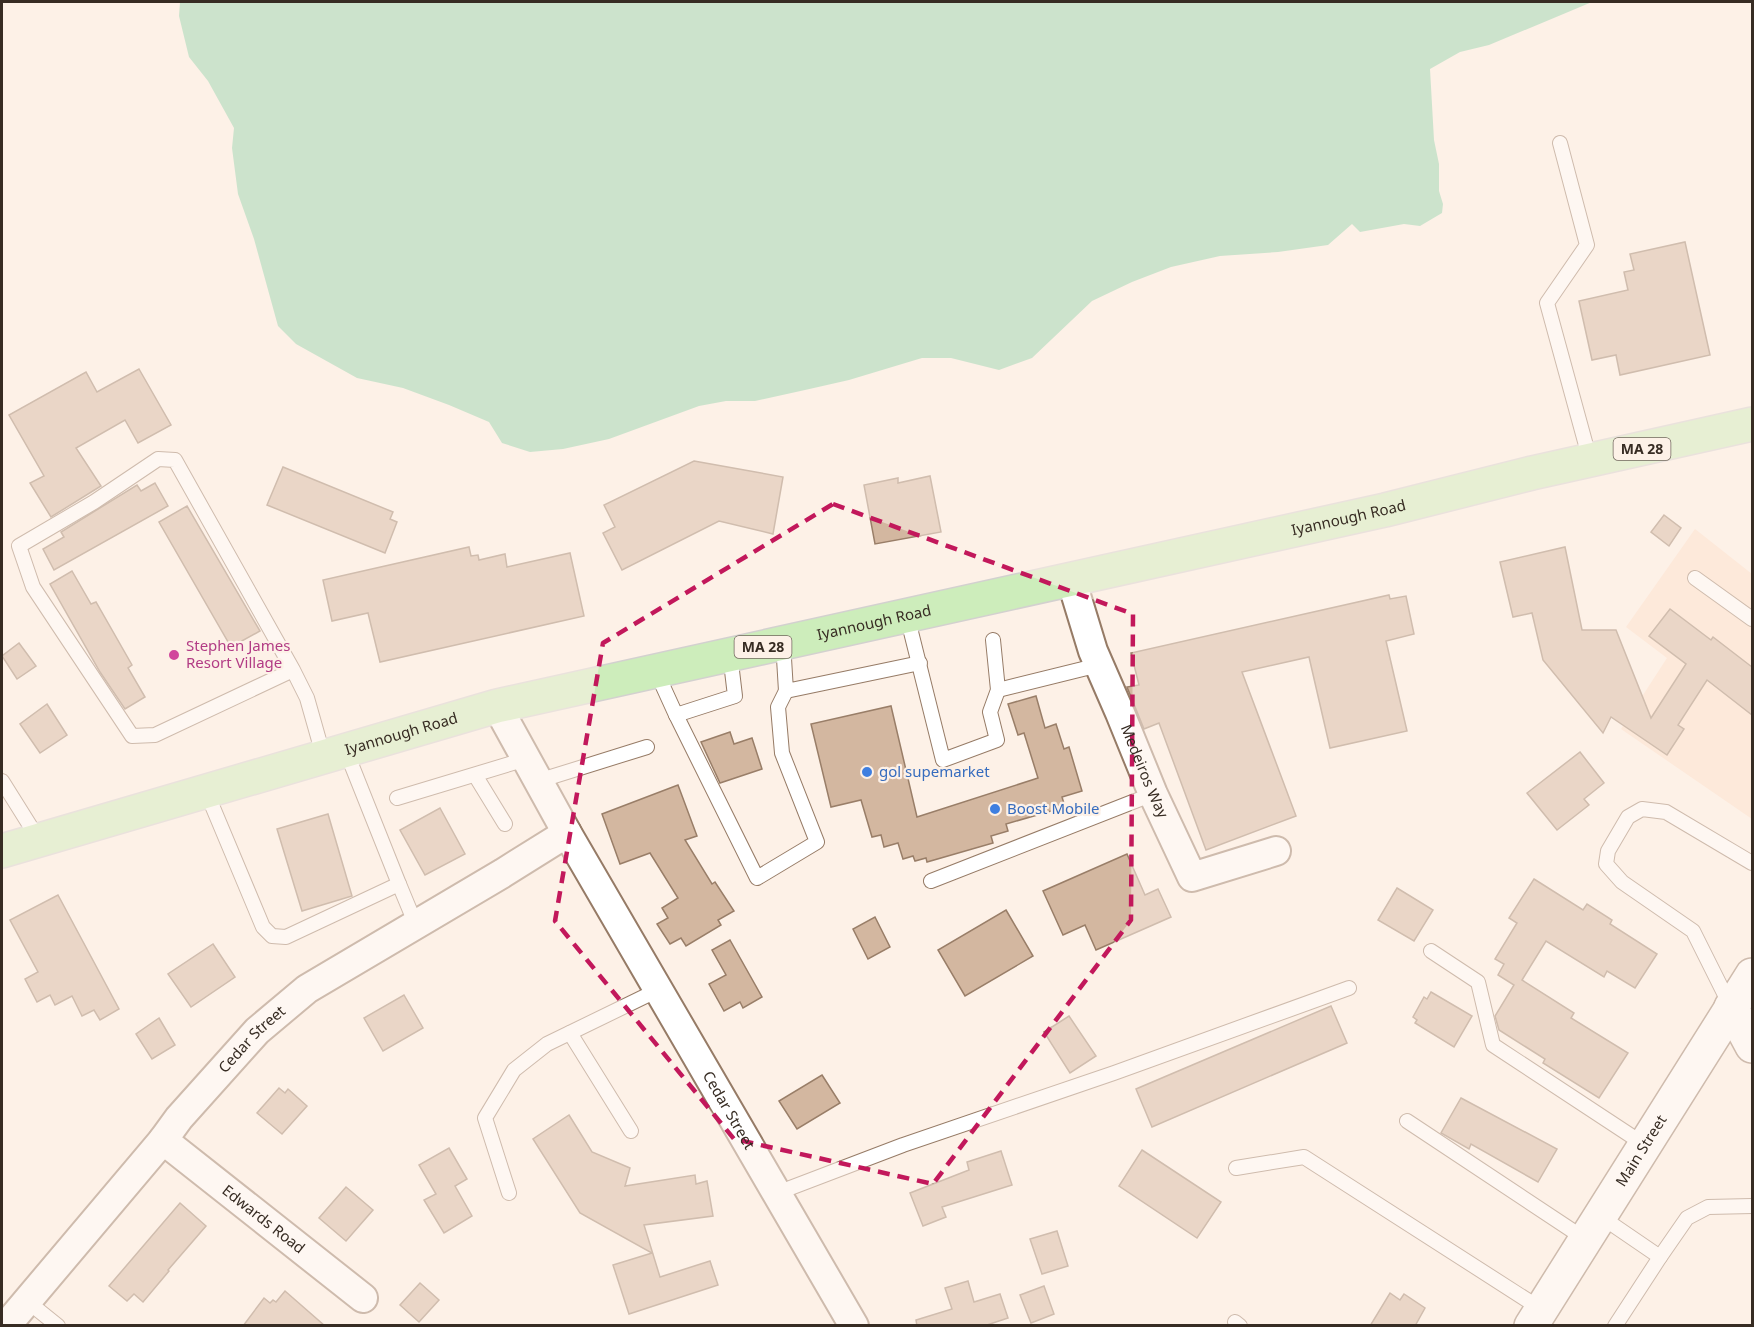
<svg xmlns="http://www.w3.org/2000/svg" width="1754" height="1327" font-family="'Noto Sans',sans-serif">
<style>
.built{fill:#fde0c9}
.green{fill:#91d3ac}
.building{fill:#d3b7a0;stroke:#997e68;stroke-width:1.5}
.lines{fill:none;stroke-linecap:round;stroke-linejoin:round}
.service-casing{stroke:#967b66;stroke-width:16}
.minor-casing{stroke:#967b66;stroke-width:32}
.tertiary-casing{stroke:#967b66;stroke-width:36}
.secondary-casing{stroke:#967b66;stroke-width:36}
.primary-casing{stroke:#d3d1cf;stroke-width:36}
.service{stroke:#fff;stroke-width:14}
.minor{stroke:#fff;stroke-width:28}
.tertiary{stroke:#fff;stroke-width:33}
.secondary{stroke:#fff;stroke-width:33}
.primary{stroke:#cdedbb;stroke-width:33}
.marked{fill:none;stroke:#c2185b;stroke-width:4.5;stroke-dasharray:12 8;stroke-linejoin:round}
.hotel-dot{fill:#d1479c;stroke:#fdf1e7;stroke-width:2}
.shop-dot{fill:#3f7fe0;stroke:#fdf1e7;stroke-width:2}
.labels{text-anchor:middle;stroke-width:4.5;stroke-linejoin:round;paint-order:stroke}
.shield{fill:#fdf1e7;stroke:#72675e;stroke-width:1.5}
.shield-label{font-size:14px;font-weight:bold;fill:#372c23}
.street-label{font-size:15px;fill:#372c23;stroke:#fdf1e7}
.hotel-label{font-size:15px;fill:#b23c85;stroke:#fdf1e7;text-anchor:start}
.shop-label{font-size:15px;fill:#366cbe;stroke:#fdf1e7;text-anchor:start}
</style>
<rect width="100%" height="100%" fill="#fdf1e7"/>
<polygon class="built" points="1695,529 1752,574 1752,819 1621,729 1667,658 1626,627"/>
<polygon class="green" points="180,2 1592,2 1489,45 1460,52 1430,69 1434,140 1439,164 1439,191 1443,204 1442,213 1420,226 1404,224 1360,232 1352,224 1328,245 1278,252 1220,256 1171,267 1132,282 1092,301 1032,358 999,370 951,358 922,358 849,380 805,390 755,401 726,401 699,406 609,439 563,449 530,452 502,443 489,422 449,405 403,388 357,378 296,344 278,326 254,239 238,194 232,148 234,128 208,81 189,57 179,16"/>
<g class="building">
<polygon points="1685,242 1710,355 1620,375 1616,355 1592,360 1579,301 1628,290 1624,272 1634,270 1630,254"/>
<polygon points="139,369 171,425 138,443 125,420 76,448 101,486 51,517 30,483 44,476 9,415 86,372 97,392"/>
<polygon points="694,461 783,477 773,534 719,521 622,570 603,533 615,527 604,505"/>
<polygon points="283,467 393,512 390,519 397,522 385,553 267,505"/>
<polygon points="930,476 941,532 875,544 864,485 898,478 898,483"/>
<polygon points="155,483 168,506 54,570 43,549 64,537 61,532 137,485 141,491"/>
<polygon points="187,506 260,631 231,647 159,522"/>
<polygon points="1664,515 1681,528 1669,546 1651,532"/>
<polygon points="469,547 471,556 478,555 479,560 505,554 507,567 570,553 584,616 380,662 368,613 332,621 323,580"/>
<polygon points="1565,547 1582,630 1616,630 1651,718 1686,664 1649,636 1670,609 1711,640 1713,637 1752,667 1752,715 1707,680 1678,725 1684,729 1667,755 1611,717 1603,733 1543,660 1532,613 1513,617 1500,562"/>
<polygon points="72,571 91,604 96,602 132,665 128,668 145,697 125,709 100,672 50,584"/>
<polygon points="1389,595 1390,599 1406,596 1414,634 1386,641 1407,731 1330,748 1309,657 1242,672 1296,816 1206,850 1159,723 1144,729 1127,687 1139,685 1131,653"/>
<polygon points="19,643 36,666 17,679 2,656"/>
<polygon points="1036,696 1045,728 1056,724 1064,749 1069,747 1082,791 1062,797 1065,807 1006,824 1008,831 991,836 993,843 927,862 926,858 915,861 913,856 903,859 898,843 884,847 881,835 872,837 861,800 831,807 811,724 891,706 917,817 1038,778 1024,733 1018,735 1008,704"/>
<polygon points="47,704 67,735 40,753 20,724"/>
<polygon points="730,732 734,744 752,738 762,769 720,783 701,742"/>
<polygon points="1580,752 1604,783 1584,799 1589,805 1557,830 1527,793"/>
<polygon points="678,785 697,836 685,840 712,884 715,882 734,911 718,920 721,925 686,946 681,938 670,944 657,924 668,918 662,908 678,898 650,853 620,864 602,814"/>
<polygon points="440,808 465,854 425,875 400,830"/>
<polygon points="328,814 352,896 302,911 277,829"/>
<polygon points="1127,854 1145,895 1158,889 1171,917 1096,950 1085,925 1063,935 1043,891"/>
<polygon points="1534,879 1583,910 1587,904 1612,920 1610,924 1657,954 1635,988 1607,971 1604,977 1546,941 1522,980 1574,1013 1571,1018 1628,1053 1599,1098 1543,1063 1545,1059 1499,1030 1495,1016 1514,985 1498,975 1504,964 1495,959 1517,923 1509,918"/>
<polygon points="1397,888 1433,910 1414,941 1378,920"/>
<polygon points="58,895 119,1009 100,1020 94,1010 82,1016 72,996 55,1005 50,995 37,1002 25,979 38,972 10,920"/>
<polygon points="1006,910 1033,956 965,996 938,950"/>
<polygon points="875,917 890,947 868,959 853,929"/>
<polygon points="730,940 762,997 743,1008 740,1002 724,1011 709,984 726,975 712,950"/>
<polygon points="213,944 235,977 191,1007 168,974"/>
<polygon points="1431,992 1472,1016 1454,1047 1415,1023 1417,1020 1413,1017 1424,997 1427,999"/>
<polygon points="404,995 423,1028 383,1051 364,1018"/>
<polygon points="1331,1006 1347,1043 1152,1127 1136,1089"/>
<polygon points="1069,1016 1096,1056 1070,1073 1044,1032"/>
<polygon points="159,1018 175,1045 152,1059 136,1034"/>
<polygon points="822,1075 840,1103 797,1129 779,1101"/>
<polygon points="279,1088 285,1093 288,1089 307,1106 282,1134 257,1113"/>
<polygon points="1461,1098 1557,1149 1538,1182 1471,1144 1469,1149 1441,1133"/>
<polygon points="569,1115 592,1152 630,1168 625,1186 695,1175 696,1184 707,1181 713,1216 644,1225 660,1277 710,1261 718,1285 629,1314 613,1265 652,1253 580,1213 533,1139"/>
<polygon points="449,1148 467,1179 455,1186 472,1216 444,1233 424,1200 436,1194 419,1165"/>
<polygon points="1142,1150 1221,1202 1197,1238 1119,1186"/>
<polygon points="1001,1151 1012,1185 942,1207 946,1217 923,1226 910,1193 969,1170 967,1162"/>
<polygon points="346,1187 373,1210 346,1241 319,1218"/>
<polygon points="180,1203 206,1226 168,1270 169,1271 143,1302 134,1294 127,1301 109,1286"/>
<polygon points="1057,1231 1068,1266 1042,1274 1030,1239"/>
<polygon points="968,1281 974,1302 1000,1294 1008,1318 984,1326 917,1326 916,1320 952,1309 945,1288"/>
<polygon points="420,1283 439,1300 419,1322 400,1305"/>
<polygon points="1044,1286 1054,1314 1031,1323 1020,1295"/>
<polygon points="285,1291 325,1326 243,1326 264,1298 270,1303 273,1300 276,1302"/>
<polygon points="1390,1293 1400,1300 1404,1294 1425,1308 1415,1326 1370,1326"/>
</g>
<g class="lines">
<defs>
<g id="service">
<polyline points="1560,143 1587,245 1547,303 1590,460"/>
<polyline points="1695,578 1752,619"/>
<polyline points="907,616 943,760 997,740 990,712 998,690 993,640"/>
<polyline points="783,642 786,691 920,663"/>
<polyline points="293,670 155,735 132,736 33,587 19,546 94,502 158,459 175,460 293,670 307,698 324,758"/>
<polyline points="656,671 676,715 757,878 817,842 782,753 778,707 786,691"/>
<polyline points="998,690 1099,665"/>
<polyline points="676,715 735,696 730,654"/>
<polyline points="475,775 505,824"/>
<polyline points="2,781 39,840"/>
<polyline points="538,781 647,747"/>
<polyline points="206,791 263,927 272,936 286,937 399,884 346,751"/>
<polyline points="397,798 526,759"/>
<polyline points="931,881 1153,794"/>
<polyline points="399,884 416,925"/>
<polyline points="1431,951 1478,982 1493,1045 1645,1145"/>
<polyline points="1730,1005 1693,931 1622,882 1606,864 1608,851 1628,817 1642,809 1666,812 1752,863"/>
<polyline points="570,1033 631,1131"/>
<polyline points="1407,1121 1585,1239"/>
<polyline points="1236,1168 1304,1157 1541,1309"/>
<polyline points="509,1193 485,1118 514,1070 547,1044 658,990"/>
<polyline points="777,1193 903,1145 1114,1073 1349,988"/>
<polyline points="1600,1216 1660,1257 1615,1326"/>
<polyline points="1660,1257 1687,1218 1708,1207 1752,1206"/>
<polyline points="27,1301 58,1326"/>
<polyline points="1235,1322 1240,1326"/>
</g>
<g id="minor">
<path id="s1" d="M 1071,579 L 1093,651 L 1120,713 L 1153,794 L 1192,877 L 1276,851"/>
<path id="s2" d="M 497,706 L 567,833 L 854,1326"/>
<path id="s3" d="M 163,1140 L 363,1298"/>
<path id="s4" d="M 6,1326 L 163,1140 L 179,1118 L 257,1031 L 307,989 L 503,873 L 567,833"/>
</g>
<polyline id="tertiary" points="1731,1007 1752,1046"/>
<g id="secondary">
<path id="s5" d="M 1531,1326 L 1752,975"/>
</g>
<g id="primary">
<path id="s6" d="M 2,851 L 497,706 L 1385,510 L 1532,473 L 1752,424"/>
</g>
</defs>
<use href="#service" class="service-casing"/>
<use href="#minor" class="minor-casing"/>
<use href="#tertiary" class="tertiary-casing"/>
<use href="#secondary" class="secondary-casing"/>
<use href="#primary" class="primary-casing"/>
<use href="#service" class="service"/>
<use href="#minor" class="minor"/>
<use href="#tertiary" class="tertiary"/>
<use href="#secondary" class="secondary"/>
<use href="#primary" class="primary"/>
</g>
<path d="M0 0H1754V1327H0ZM 833,504 L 1133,614 L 1131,920 L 933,1184 L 734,1139 L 555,921 L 603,643 Z" fill="#fdf1e7" fill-opacity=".55" fill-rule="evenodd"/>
<path class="marked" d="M 833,504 L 1133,614 L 1131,920 L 933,1184 L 734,1139 L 555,921 L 603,643 Z"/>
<circle class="hotel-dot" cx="174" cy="655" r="6"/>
<g class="shop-dot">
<circle cx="867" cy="772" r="6"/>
<circle cx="995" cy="809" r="6"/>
</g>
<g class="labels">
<g class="shield">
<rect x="1613.5" y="438" width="57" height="22" rx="4.5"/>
<rect x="734.5" y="636" width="57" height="22" rx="4.5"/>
</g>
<g class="shield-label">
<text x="1642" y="454">MA 28</text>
<text x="763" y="652">MA 28</text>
</g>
<g class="street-label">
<text dy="5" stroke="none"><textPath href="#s6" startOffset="1388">Iyannough Road</textPath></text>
<text dy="5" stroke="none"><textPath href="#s6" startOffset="902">Iyannough Road</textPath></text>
<text dy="5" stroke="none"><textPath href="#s6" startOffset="416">Iyannough Road</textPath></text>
<text dy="5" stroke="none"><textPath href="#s1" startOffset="206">Medeiros Way</textPath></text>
<text dy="5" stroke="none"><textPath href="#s4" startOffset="378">Cedar Street</textPath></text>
<text dy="5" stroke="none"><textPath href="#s2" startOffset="466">Cedar Street</textPath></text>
<text dy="5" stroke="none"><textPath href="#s5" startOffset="207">Main Street</textPath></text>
<text dy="5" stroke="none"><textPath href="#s3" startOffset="128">Edwards Road</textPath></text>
</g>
<g class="hotel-label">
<text x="186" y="651">Stephen James<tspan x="186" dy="17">Resort Village</tspan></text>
</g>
<g class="shop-label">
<text x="879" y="777">gol supemarket</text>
<text x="1007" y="814">Boost Mobile</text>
</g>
</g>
<rect width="1754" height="1327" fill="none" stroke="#372c23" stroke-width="6"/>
</svg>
